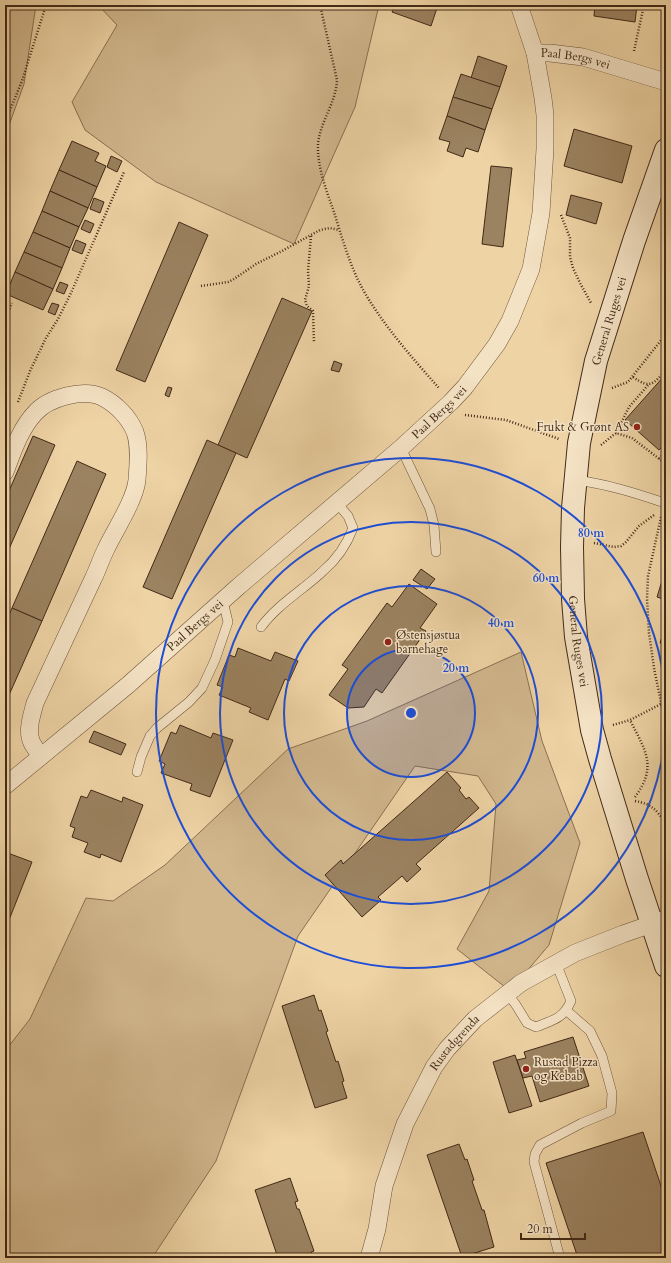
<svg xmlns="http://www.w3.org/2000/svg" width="671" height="1263" font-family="Cardo,serif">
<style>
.green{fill:#d1b68c;stroke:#8a7052}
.building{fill:#9b8260;stroke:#422a17}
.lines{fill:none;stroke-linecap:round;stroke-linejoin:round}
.lane-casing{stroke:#6d543a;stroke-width:10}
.street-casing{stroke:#6d543a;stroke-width:18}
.secondary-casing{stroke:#422a17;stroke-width:24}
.path{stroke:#422a17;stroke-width:2.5;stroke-dasharray:1 2;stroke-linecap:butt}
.lane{stroke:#f4e2c4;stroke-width:9}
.street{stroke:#f4e2c4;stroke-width:17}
.secondary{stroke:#f4e2c4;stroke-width:22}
.ring{fill:none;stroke:#1d4ed8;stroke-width:2}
.poi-dot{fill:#8f2418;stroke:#f4e2c4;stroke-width:1.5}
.labels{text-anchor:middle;stroke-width:3;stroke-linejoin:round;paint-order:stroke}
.street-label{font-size:12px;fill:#422a17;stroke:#f4e2c4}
.poi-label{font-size:12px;fill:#422a17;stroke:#f4e2c4;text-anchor:start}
.centre{fill:#1d4ed8;stroke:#f4e2c4;stroke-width:2}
.ring-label{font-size:12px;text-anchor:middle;font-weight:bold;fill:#1d4ed8;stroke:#f4e2c4;stroke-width:3;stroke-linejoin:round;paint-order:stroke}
</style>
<rect width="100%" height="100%" fill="#eed3a4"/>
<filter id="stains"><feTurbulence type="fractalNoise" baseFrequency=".005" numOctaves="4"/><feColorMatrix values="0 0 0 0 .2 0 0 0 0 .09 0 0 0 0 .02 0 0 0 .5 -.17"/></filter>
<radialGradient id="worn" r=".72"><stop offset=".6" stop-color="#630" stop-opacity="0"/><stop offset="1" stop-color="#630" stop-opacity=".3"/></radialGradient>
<g class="green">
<polygon points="5,5 36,5 24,84 5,136"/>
<polygon points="98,5 379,5 355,107 294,244 156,182 85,130 72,102 117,25"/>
<polygon points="521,652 542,741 580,843 549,945 510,991 457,949 489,891 496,804 478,776 415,766 298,936 216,1161 152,1258 5,1258 5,1051 30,1019 86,898 113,901 165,865 288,749 367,721"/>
</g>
<g class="building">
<polygon points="395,5 438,5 431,26 392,12"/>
<polygon points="595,5 637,5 635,22 594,16"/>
<polygon points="478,56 507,66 500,87 471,78"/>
<polygon points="461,74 500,87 492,109 453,97"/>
<polygon points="453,97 492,109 485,130 447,116"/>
<polygon points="447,116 485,130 478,152 466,148 463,157 447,151 450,142 439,139"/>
<polygon points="574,129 632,146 622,183 564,166"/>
<polygon points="72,141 99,153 95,161 106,166 97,187 59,170"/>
<polygon points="111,156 122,161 117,172 107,167"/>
<polygon points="491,166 512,168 503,247 482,244"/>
<polygon points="59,170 97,187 88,208 50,191"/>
<polygon points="50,191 88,208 79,227 42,211"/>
<polygon points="571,195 602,203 596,224 566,215"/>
<polygon points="94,198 104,202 100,213 90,209"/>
<polygon points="42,211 79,227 70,248 33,232"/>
<polygon points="85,220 94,224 90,233 81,229"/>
<polygon points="179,222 208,235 145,382 116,370"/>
<polygon points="33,232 70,248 62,268 24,252"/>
<polygon points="76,240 86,244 82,254 72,250"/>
<polygon points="24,252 62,268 53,289 15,272"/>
<polygon points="15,272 53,289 43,310 6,294"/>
<polygon points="60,282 68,285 64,294 56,291"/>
<polygon points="282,298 312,311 247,458 218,445"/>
<polygon points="52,303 59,305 55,315 48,312"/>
<polygon points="334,361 342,364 339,372 331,370"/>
<polygon points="665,375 666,443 659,450 625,420"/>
<polygon points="168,387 172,388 169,397 165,395"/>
<polygon points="33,436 55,445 5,558 5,500"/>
<polygon points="207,440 236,453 172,599 143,587"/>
<polygon points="77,461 106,474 42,621 12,608"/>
<polygon points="666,568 666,600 657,597"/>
<polygon points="421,569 435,579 427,589 413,580"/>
<polygon points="409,584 437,604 420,628 426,631 382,693 376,689 364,707 348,708 329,695 348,669 342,665 387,603 392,607"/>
<polygon points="12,608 42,621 5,704 5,625"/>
<polygon points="666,624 666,645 660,643"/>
<polygon points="238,648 271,661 275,652 298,661 289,681 285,679 268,720 249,712 251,708 219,695 223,687 217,685 229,655 235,657"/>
<polygon points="180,725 211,738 213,733 233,740 210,797 190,790 192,784 161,773 165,764 159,761 171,732 176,734"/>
<polygon points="94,731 126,744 121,755 89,742"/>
<polygon points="447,772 461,788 459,790 466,799 469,797 479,808 416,864 421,869 407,882 402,876 378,897 381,900 362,917 325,875 341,860 343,864"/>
<polygon points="91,790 122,802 123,797 143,805 121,862 101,854 100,858 84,852 88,843 72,837 75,828 70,826 81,796 87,798"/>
<polygon points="5,852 32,862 5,930"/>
<polygon points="314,995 319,1011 321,1010 328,1031 326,1032 336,1062 338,1061 344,1081 342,1082 347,1098 315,1108 282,1006"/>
<polygon points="573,1037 589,1086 540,1102 532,1076 523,1078 517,1060 526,1058 524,1052"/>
<polygon points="515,1055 532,1106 509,1113 493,1062"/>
<polygon points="643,1132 666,1201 666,1258 578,1258 546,1163"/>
<polygon points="459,1144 465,1160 467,1159 474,1180 472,1181 482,1210 484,1210 494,1247 462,1257 427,1155"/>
<polygon points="290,1178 298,1201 295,1202 297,1209 299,1209 314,1251 311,1252 313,1258 278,1258 255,1190"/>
</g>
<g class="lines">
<defs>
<g id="lane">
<polyline points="401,448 430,509 434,525 436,552"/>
<path d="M 575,480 C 607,484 635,493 665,503"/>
<path d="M 261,627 C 278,604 303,590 323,571 C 336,560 347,544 353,528 L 348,516 L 337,503"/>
<polyline points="137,772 141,757 150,736 157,728 189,702 202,688 215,660 228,622 223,601"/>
<path d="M 507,993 L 516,1005 L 527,1023 L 536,1027 C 553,1020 563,1019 571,1001 L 556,963"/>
<polyline points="560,1258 534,1162 535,1154 540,1145 582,1123 611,1111 612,1093 602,1056 590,1031 567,1011"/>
</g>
<g id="street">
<path id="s1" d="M 535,53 L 550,53 L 583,57 L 666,82"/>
<path d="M 5,472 C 13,451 20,429 35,413 C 48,398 83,388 102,397 C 116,404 129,417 135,432 C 140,446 138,465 137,480 C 135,500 115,530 106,549 C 101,559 98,569 93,579 C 74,620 54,662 35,703 C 32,715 26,731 32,743 C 34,747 38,752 41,756"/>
<path id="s2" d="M 5,786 L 128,685 L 239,586 L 401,448 L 451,402 L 465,387 L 497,344 L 510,321 L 531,269 L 541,213 L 545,149 L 545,115 L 543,98 L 535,53 L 519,5"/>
<path id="s3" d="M 369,1258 L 377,1229 L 384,1186 L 405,1124 L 434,1067 L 447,1049 L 475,1019 L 521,983 L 575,953 L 623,934 L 666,919"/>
</g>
<g id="secondary">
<path id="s4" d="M 666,150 L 634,241 L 596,361 L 579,443 L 573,508 L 572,547 L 573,599 L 576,637 L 592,730 L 600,759 L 637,879 L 666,966"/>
</g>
</defs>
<use href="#lane" class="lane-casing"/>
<use href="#street" class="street-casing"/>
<use href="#secondary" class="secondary-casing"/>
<g class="path">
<path d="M 320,5 L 337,80 C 336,103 320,122 318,144 C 317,165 326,190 333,209 C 341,234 348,260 360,284 C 378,319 412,358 439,388"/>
<polyline points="634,51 644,5"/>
<polyline points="5,122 22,81 46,5"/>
<polyline points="561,215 570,238 570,257 573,268 580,283 591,303"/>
<polyline points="311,236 308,271 309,286 305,300 307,306 313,311 314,343"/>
<polyline points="201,286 228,282 234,279 256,264 282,251 320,230 330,228 339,230"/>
<polyline points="5,320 12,303"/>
<path d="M 633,377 C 651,390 654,383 666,370"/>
<polyline points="612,388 628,382 666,334"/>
<polyline points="18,402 30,371 46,338 58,319 71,293 124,172"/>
<polyline points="465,415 506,420 559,439"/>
<polyline points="616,433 629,407 649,384"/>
<polyline points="601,445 616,433 632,438 666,464"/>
<polyline points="659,459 666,451"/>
<polyline points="661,517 648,576 647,599 649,633 654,668 666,727"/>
<polyline points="594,543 614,547 621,546 626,542 639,526 654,515"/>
<polyline points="613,725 630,720"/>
<path d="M 635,797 C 658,766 645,750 630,720 L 661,704"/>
<path d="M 635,801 C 652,804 655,809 666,823"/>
</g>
<use href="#lane" class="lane"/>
<use href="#street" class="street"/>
<use href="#secondary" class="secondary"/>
</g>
<circle cx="411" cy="713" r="64" fill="#1d4ed8" fill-opacity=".12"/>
<g class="ring">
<circle cx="411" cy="713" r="64"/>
<circle cx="411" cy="713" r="127"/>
<circle cx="411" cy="713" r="191"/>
<path d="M666 715A255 255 0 1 1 666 711"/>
</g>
<g class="poi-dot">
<circle cx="637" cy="427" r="4"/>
<circle cx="388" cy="642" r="4"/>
<circle cx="526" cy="1069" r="4"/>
</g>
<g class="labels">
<g class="street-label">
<text dy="4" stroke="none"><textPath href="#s1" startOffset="41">Paal Bergs vei</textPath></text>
<text transform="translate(609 321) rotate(-73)" y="4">General Ruges vei</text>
<text dy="4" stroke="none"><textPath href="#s2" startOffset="573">Paal Bergs vei</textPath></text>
<text dy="4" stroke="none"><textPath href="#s2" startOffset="249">Paal Bergs vei</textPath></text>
<text dy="4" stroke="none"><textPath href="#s4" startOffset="505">General Ruges vei</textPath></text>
<text dy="4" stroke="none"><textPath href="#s3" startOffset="235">Rustadgrenda</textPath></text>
</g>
<g class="poi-label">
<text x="629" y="431" text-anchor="end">Frukt &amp; Grønt AS</text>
<text x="396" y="639">Østensjøstua<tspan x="396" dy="14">barnehage</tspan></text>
<text x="534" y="1066">Rustad Pizza<tspan x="534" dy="14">og Kebab</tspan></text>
</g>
</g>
<circle cx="411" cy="713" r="6" class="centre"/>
<g class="ring-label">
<text x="591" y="537">80 m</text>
<text x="546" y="582">60 m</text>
<text x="501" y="627">40 m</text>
<text x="456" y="672">20 m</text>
</g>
<rect width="671" height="1263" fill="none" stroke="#eed3a4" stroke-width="20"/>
<rect x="6" y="6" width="659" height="1251" fill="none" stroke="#422a17" stroke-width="2"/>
<rect x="10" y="10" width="651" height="1243" fill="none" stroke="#422a17"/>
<path d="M521 1233v6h64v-6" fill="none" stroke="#422a17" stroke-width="2"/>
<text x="527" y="1233" font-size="12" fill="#422a17" stroke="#f4e2c4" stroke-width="3" paint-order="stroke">20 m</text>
<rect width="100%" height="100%" filter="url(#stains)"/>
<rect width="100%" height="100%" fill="url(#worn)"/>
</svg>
